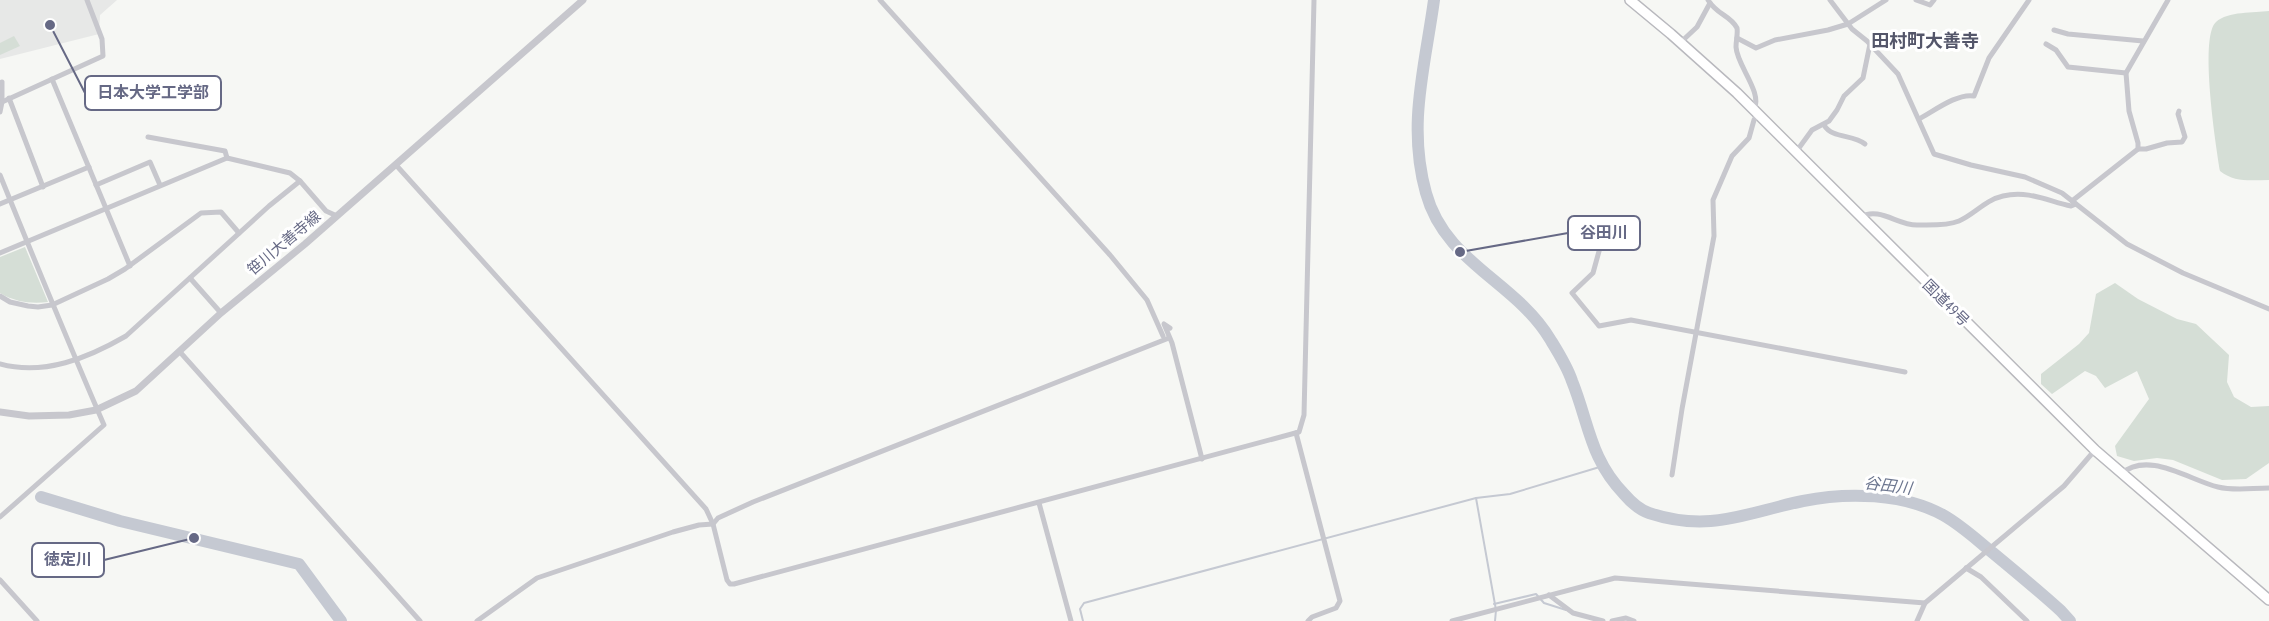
<svg xmlns="http://www.w3.org/2000/svg" width="2269" height="621" font-family="'PT Sans Narrow','Noto Sans JP',sans-serif">
<style>
.built{fill:#e7e8e7}
.green{fill:#d5ded6}
.lines{fill:none;stroke-linecap:round;stroke-linejoin:round}
.stream{stroke:#c5c9d2;stroke-width:2}
.river{stroke:#c5c9d2;stroke-width:12}
.trunk-casing{stroke:#b9b9be;stroke-width:12}
.minor{stroke:#c7c7cd;stroke-width:5}
.tertiary{stroke:#c7c7cd;stroke-width:7}
.trunk{stroke:#fff;stroke-width:9}
.labels{text-anchor:middle;stroke-width:6;stroke-linejoin:round;paint-order:stroke}
.street-label{font-size:15px;fill:#666985;stroke:#fff}
.water-label{font-size:16px;font-style:italic;fill:#6c768f;stroke:#fff}
.quarter-label{font-size:18px;font-weight:bold;fill:#54566a;stroke:#fff}
.leader{fill:none;stroke:#666985;stroke-width:2}
.callout-dot{fill:#666985;stroke:#fff;stroke-width:2}
.callout{fill:#fff;stroke:#666985;stroke-width:2}
.callout-label{font-size:16px;text-anchor:middle;font-weight:bold;fill:#666985}
</style>
<rect width="100%" height="100%" fill="#f6f7f4"/>
<polygon class="built" points="0,0 117,0 100,15 99,34 0,59"/>
<g class="green">
<path d="M 2269,11 L 2269,180 C 2251,180 2235,183 2220,171 C 2216,146 2199,37 2216,22 C 2228,11 2254,13 2269,11 Z"/>
<polygon points="14,36 20,46 0,55 0,43"/>
<path d="M 25,247 L 48,302 C 31,304 15,302 0,293 L 0,257 Z"/>
<polygon points="2115,283 2138,299 2177,319 2196,324 2229,355 2227,382 2234,397 2251,407 2269,406 2269,463 2246,479 2222,480 2173,460 2157,458 2134,461 2117,456 2115,446 2149,399 2137,371 2105,388 2096,376 2085,371 2052,394 2041,384 2041,374 2079,344 2089,333 2096,294"/>
</g>
<g class="lines">
<g class="stream">
<polyline points="1476,498 1496,610 1495,621"/>
<polyline points="1494,604 1536,594 1544,603 1566,610"/>
<polyline points="1083,621 1080,609 1084,603 1476,498 1510,494 1603,466"/>
</g>
<g class="river">
<path d="M 1434,0 C 1425,67 1407,125 1426,193 C 1445,263 1515,281 1550,339 C 1558,352 1567,366 1572,381 C 1589,423 1590,459 1624,494 C 1630,501 1640,510 1649,513 C 1710,533 1745,513 1803,501 C 1847,492 1903,493 1943,515 C 1961,525 1977,540 1993,553 C 2016,572 2039,591 2061,611 L 2070,621"/>
<polyline points="41,497 120,521 299,564 341,621"/>
</g>
<defs>
<polyline id="trunk" points="1630,0 1671,34 1737,93 2095,450 2269,600"/>
</defs>
<use href="#trunk" class="trunk-casing"/>
<g class="minor">
<polyline points="880,0 1110,255 1147,300 1163,336"/>
<path d="M 1708,0 C 1717,15 1730,15 1737,28 C 1738,34 1736,40 1736,47 C 1737,66 1763,92 1754,110"/>
<polyline points="1830,0 1852,29 1867,41 1898,74 1934,154 1971,165 2025,177 2062,193 2127,244 2183,273 2269,309"/>
<polyline points="1916,0 1930,5 1934,0"/>
<polyline points="2054,30 2068,34 2143,41"/>
<polyline points="1737,38 1756,48 1775,40 1828,30 1848,24 1886,0"/>
<polyline points="1681,42 1697,27 1710,3"/>
<polyline points="2046,44 2056,50 2068,67 2126,73"/>
<polyline points="52,79 130,266"/>
<polyline points="9,98 43,187"/>
<polyline points="2,102 2,82"/>
<polyline points="0,112 2,102 103,56 102,39 87,0"/>
<path d="M 1919,119 C 1934,111 1957,93 1974,96 L 1989,58 L 2029,0"/>
<path d="M 1824,125 C 1832,139 1853,134 1865,144"/>
<polyline points="148,137 225,151 227,158"/>
<polyline points="2138,149 2146,149 2167,143 2182,142 2185,137 2178,114 2179,111"/>
<polyline points="1796,152 1812,130 1829,121 1837,110 1844,96 1863,78 1870,44"/>
<polyline points="396,165 706,509 713,524 727,580 730,584 734,584 1299,432 1304,415 1314,0"/>
<path d="M 0,175 C 34,259 68,342 104,425 L 0,517"/>
<polyline points="96,185 150,162 160,185"/>
<polyline points="2072,201 2138,149 2138,143 2129,111 2126,73 2168,0"/>
<polyline points="0,204 89,167"/>
<path d="M 1860,217 C 1880,206 1898,226 1918,225 C 1930,225 1947,226 1959,221 C 1975,214 1985,200 2003,196 C 2028,190 2048,201 2071,206 L 2076,204"/>
<polyline points="1601,244 1593,273 1572,293 1599,326 1631,320 1905,372"/>
<polyline points="0,253 227,158 290,173 300,181"/>
<polyline points="190,278 221,313"/>
<polyline points="0,296 10,302 28,306 38,307 52,305 108,279 125,269 201,213 221,212 239,233"/>
<polyline points="1170,328 1164,324 1172,343 1202,459"/>
<polyline points="180,352 420,621"/>
<path d="M 0,364 C 44,376 88,358 126,336 L 269,206 L 300,181 L 326,211 L 337,216"/>
<polyline points="1296,433 1340,601 1336,608 1312,617 1308,621"/>
<path d="M 2121,474 C 2148,450 2189,480 2218,487 C 2234,491 2252,488 2269,488"/>
<polyline points="1672,475 1682,409 1714,236 1713,200 1732,156 1749,138 1754,120 1758,114"/>
<polyline points="1039,503 1071,621"/>
<polyline points="1966,568 1981,577 2027,621"/>
<polyline points="0,580 37,621"/>
<polyline points="1549,595 1573,613 1603,621"/>
<polyline points="477,621 537,578 673,532 699,525 713,524 718,518 753,502 1169,338"/>
<polyline points="1452,621 1615,578 1925,603"/>
<polyline points="1612,621 1626,618 1634,621"/>
<polyline points="1917,621 1925,603 2064,486 2095,450"/>
</g>
<polyline class="tertiary" points="0,412 29,416 69,415 96,410 136,391 221,313 305,244 583,0"/>
<use href="#trunk" class="trunk"/>
</g>
<g class="labels">
<g class="street-label">
<text transform="translate(284 243) rotate(-40)" y="5">笹川大善寺線</text>
<text transform="translate(1946 303) rotate(45)" y="5">国道49号</text>
</g>
<g class="water-label">
<text transform="translate(1888 485) rotate(7)" y="6">谷田川</text>
</g>
<g class="quarter-label">
<text x="1925" y="47">田村町大善寺</text>
</g>
</g>
<path class="leader" d="M50 25L85 93M1460 252L1568 233M194 538L104 560"/>
<g class="callout-dot">
<circle cx="50" cy="25" r="6"/>
<circle cx="1460" cy="252" r="6"/>
<circle cx="194" cy="538" r="6"/>
</g>
<g class="callout">
<rect x="85" y="76" width="136" height="34" rx="6"/>
<rect x="1568" y="216" width="72" height="34" rx="6"/>
<rect x="32" y="543" width="72" height="34" rx="6"/>
</g>
<g class="callout-label">
<text x="153" y="98">日本大学工学部</text>
<text x="1604" y="238">谷田川</text>
<text x="68" y="565">徳定川</text>
</g>
</svg>
